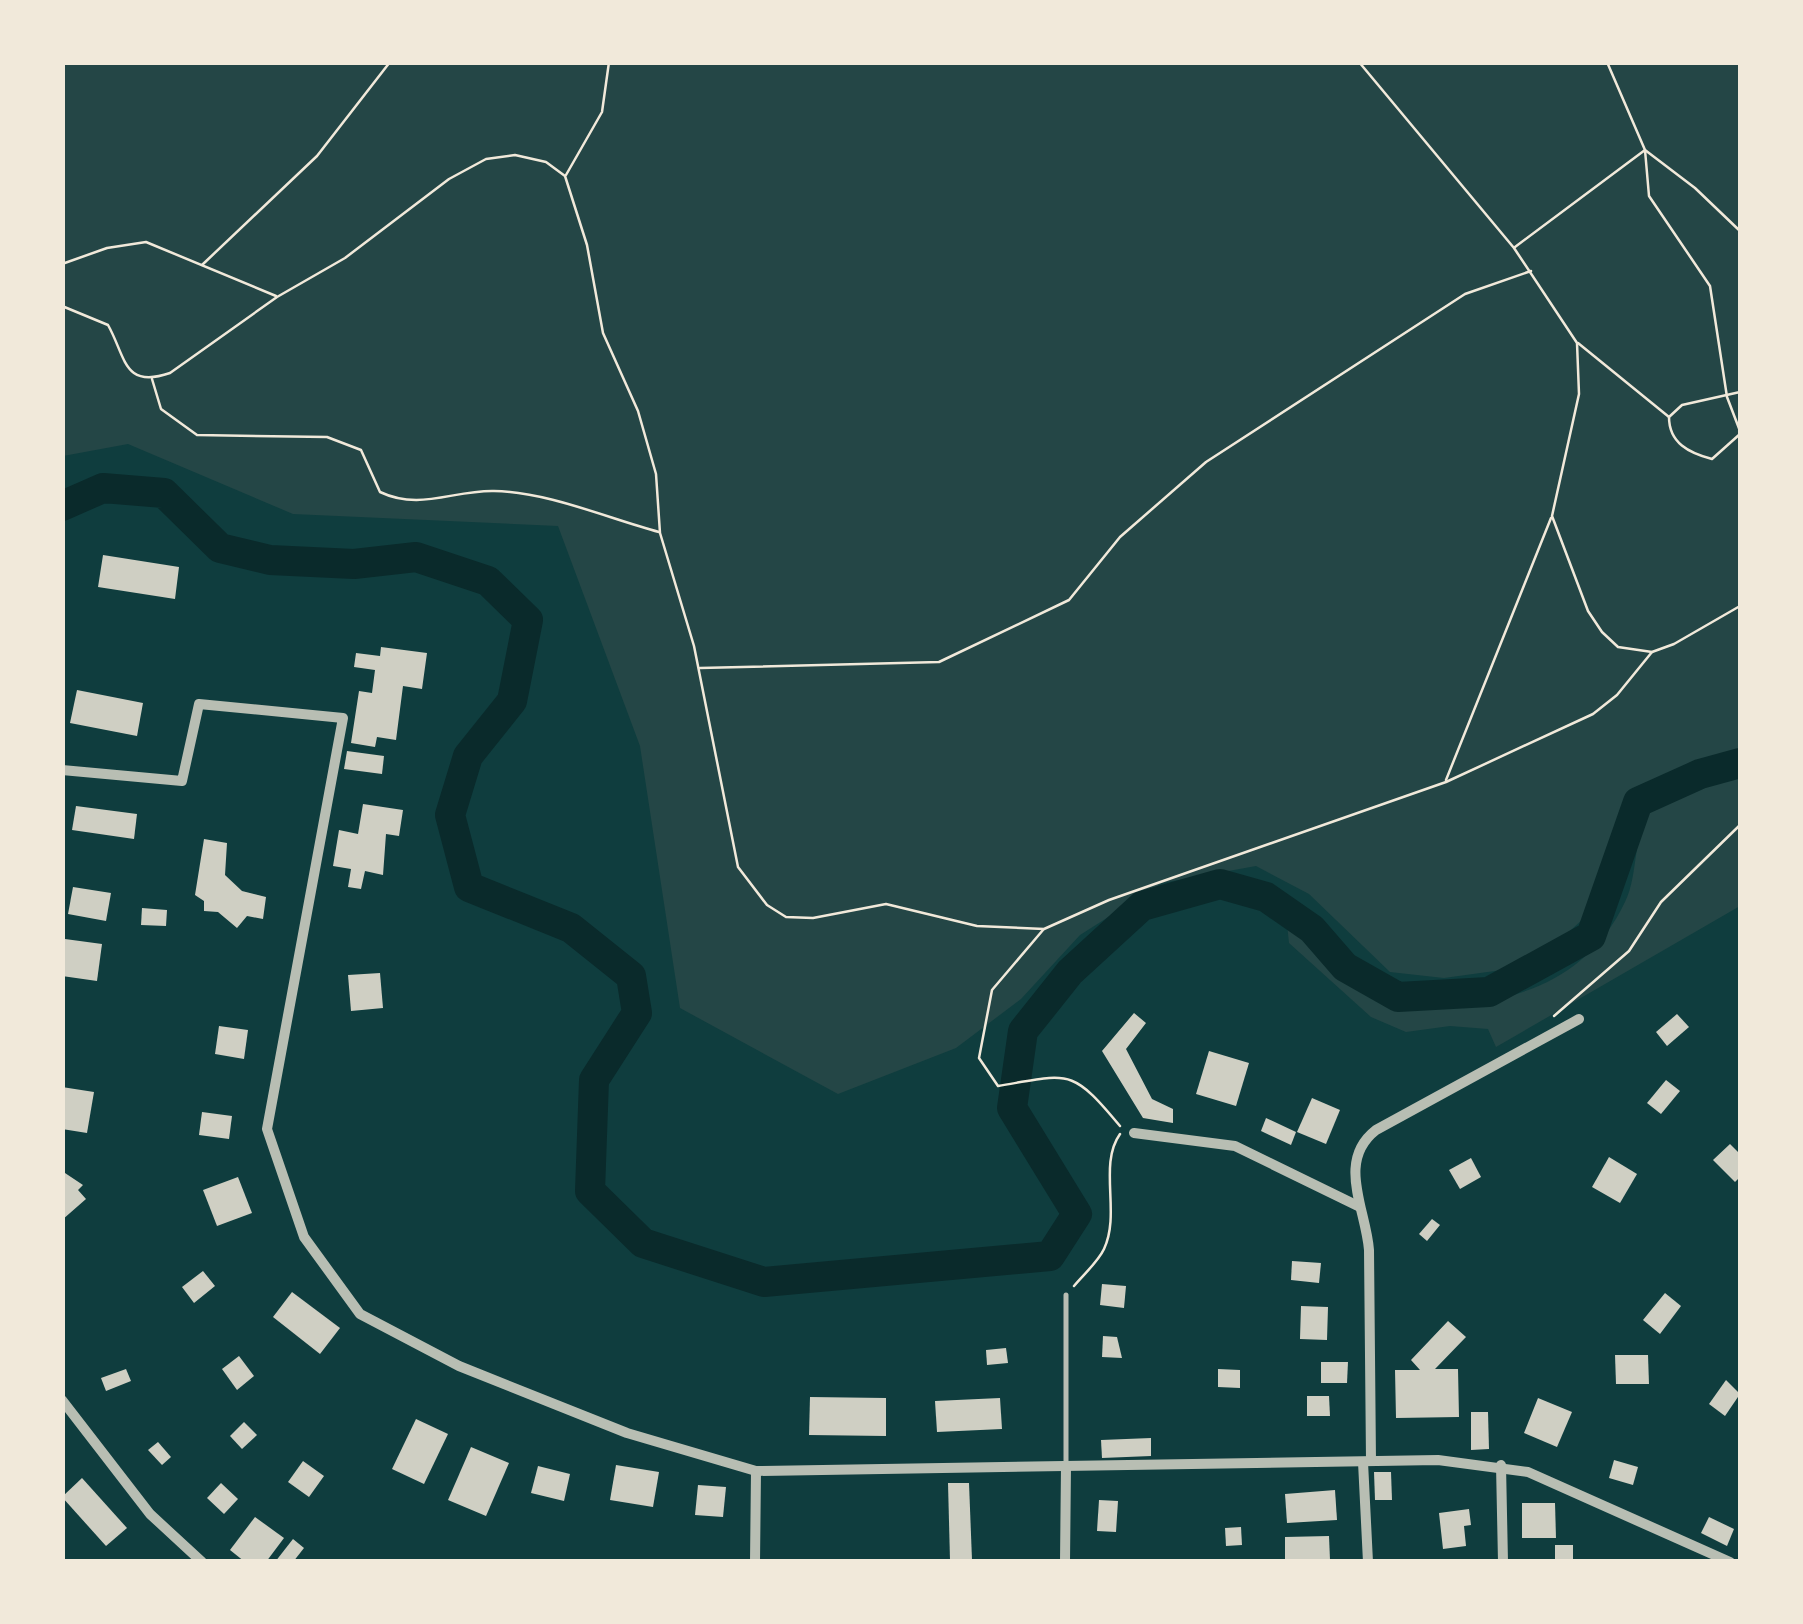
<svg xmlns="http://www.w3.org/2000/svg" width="1803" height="1624" font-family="'Open Sans',sans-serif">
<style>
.green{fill:#244646}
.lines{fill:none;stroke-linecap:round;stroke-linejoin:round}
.river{stroke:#0a2a2b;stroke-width:30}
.building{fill:#cfcfc3}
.path{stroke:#f1e9da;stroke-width:2.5}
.service{stroke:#b8beb3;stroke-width:5}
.minor{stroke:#b8beb3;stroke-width:10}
</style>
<rect width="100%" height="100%" fill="#0f3d3e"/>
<g class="green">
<polygon points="62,63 1740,63 1740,748 1663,775 1618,821 1583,919 1547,952 1502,970 1444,978 1390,972 1309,894 1256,866 1162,883 1080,935 1021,999 956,1048 838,1094 680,1008 640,746 558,526 293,514 128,444 63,456"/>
<path d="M 1734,769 L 1740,769 L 1740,906 L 1496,1047 L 1488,1029 L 1450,1026 L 1406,1032 L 1371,1017 L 1289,943 L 1287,924 C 1323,945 1351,985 1391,1000 C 1404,1005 1422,1003 1436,1003 C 1516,1006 1589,978 1625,902 C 1639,874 1632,833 1652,808 C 1671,784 1707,778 1734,769 Z"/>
</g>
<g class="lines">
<polyline class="river" points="62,506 103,488 164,493 220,548 270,560 354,564 416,557 488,581 528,620 512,701 468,756 450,815 469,887 571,928 631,976 637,1013 594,1080 590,1191 643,1243 764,1282 1050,1256 1077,1214 1012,1108 1023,1031 1070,972 1142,906 1220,884 1266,897 1312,929 1345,967 1398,997 1489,992 1591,936 1638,802 1700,774 1740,763"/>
</g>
<g class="building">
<polygon points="103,555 179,567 175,599 98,587"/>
<polygon points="381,647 427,653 422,689 403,686 396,740 377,737 375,747 351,743 359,691 372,693 375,670 354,667 356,653 380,656"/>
<polygon points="77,690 143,703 137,736 70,723"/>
<polygon points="347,751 384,756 382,774 344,769"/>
<polygon points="363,804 403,810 399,836 386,834 383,875 365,871 361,889 348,887 351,869 333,866 339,830 358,834"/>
<polygon points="76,806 137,814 134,839 72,830"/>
<polygon points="204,839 227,843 225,875 242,891 266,897 263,919 247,916 237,928 218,912 204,911 204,901 195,895"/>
<polygon points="73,887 111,893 106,921 68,914"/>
<polygon points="142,908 167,910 166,926 141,925"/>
<polygon points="65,939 102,944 97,981 62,976"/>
<polygon points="380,973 383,1008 351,1011 348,975"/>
<polygon points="1134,1013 1146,1023 1126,1049 1152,1099 1173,1109 1173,1123 1143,1118 1102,1051"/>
<polygon points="1677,1014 1689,1027 1667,1046 1656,1032"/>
<polygon points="219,1026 248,1030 244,1059 215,1054"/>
<polygon points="1209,1051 1249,1063 1236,1106 1196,1094"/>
<polygon points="1666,1080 1680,1091 1661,1114 1647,1103"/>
<polygon points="62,1087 94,1092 87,1133 62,1129"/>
<polygon points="1312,1098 1340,1110 1326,1144 1297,1132"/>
<polygon points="202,1112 232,1116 229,1139 199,1135"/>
<polygon points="1266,1118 1296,1132 1291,1145 1261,1131"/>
<polygon points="1730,1144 1740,1154 1740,1177 1735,1182 1713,1160"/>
<polygon points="1609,1157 1637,1174 1620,1203 1592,1187"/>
<polygon points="1471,1158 1481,1177 1460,1189 1449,1170"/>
<polygon points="62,1171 83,1185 78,1190 86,1199 62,1220"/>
<polygon points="238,1177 252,1213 217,1226 203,1190"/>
<polygon points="1432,1219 1440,1225 1427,1241 1419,1234"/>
<polygon points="1292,1261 1321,1263 1319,1283 1291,1280"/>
<polygon points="203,1271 215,1286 194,1303 182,1287"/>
<polygon points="1102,1284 1126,1286 1124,1308 1100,1305"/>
<polygon points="292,1292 340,1328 320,1354 273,1317"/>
<polygon points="1665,1293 1681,1306 1660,1334 1643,1320"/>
<polygon points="1301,1306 1328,1307 1327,1340 1300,1339"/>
<polygon points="1448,1321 1466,1337 1435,1369 1458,1369 1459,1417 1396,1418 1395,1370 1420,1370 1411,1360"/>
<polygon points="1103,1336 1117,1337 1122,1358 1102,1357"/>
<polygon points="1006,1348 1008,1363 987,1365 986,1350"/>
<polygon points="1615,1355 1648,1355 1649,1384 1616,1384"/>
<polygon points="239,1356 254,1376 237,1390 222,1369"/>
<polygon points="1321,1362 1348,1362 1347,1383 1321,1383"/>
<polygon points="126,1369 131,1381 106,1391 101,1378"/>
<polygon points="1218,1369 1240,1370 1240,1388 1218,1387"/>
<polygon points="1726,1380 1740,1394 1725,1416 1709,1404"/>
<polygon points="1307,1396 1329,1396 1330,1416 1307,1416"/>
<polygon points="810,1397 886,1398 886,1436 809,1435"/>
<polygon points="1000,1398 1002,1429 937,1432 935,1401"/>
<polygon points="1538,1398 1572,1412 1557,1447 1524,1433"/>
<polygon points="1471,1412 1488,1412 1489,1449 1471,1450"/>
<polygon points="416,1419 448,1434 424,1484 392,1469"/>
<polygon points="244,1422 257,1435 242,1449 230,1436"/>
<polygon points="1151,1438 1151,1456 1102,1458 1101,1440"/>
<polygon points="158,1442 171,1457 162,1465 148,1450"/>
<polygon points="471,1447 509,1463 486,1516 448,1500"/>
<polygon points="1614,1460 1638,1467 1633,1485 1609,1478"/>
<polygon points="303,1461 324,1476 309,1497 288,1482"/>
<polygon points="616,1465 659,1472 653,1507 610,1500"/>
<polygon points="538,1466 570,1474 564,1501 531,1493"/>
<polygon points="1374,1472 1391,1472 1392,1500 1375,1500"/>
<polygon points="82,1478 127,1528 106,1546 62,1497"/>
<polygon points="221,1483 238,1499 224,1514 207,1498"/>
<polygon points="948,1483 969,1483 972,1560 950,1560"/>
<polygon points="698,1485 726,1487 723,1517 695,1515"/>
<polygon points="1335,1490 1337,1520 1287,1523 1285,1494"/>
<polygon points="1099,1500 1118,1501 1116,1532 1097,1531"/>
<polygon points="1522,1503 1555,1503 1556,1538 1522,1538"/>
<polygon points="1469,1509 1471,1525 1464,1526 1466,1546 1443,1549 1439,1513"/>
<polygon points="255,1517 284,1538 266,1562 245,1562 230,1550"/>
<polygon points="1709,1517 1734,1529 1727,1546 1701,1533"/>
<polygon points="1241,1527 1242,1545 1226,1546 1225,1528"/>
<polygon points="1329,1536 1330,1560 1285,1561 1285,1537"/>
<polygon points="293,1539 304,1548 293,1562 275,1562"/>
<rect x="1555" y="1545" width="18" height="17"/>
</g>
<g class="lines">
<g class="path">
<polyline points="1359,62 1514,248 1577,343 1579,394 1552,516 1588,611 1602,632 1618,647 1652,652 1674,644 1740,606"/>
<polyline points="1607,62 1645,150 1649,196 1710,286 1727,397 1740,431"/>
<polyline points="566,175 602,112 609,62"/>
<polyline points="1515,247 1645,150 1695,188 1740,231"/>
<polyline points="62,264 107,248 146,242 276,296"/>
<polyline points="202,265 317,156 390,62"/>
<path d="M 62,306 L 108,325 C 126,357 123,389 170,373 L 277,297 L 345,258 L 449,179 L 486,159 L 515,155 L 546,162 L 565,176 L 587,245 L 603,333 L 638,411 L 656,474 L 660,533 L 694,646 L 738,867 L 767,905 L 786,917 L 813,918 L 886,904 L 977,926 L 1044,929 L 1109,900 L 1446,782 L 1593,714 L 1617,695 L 1652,652"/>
<polyline points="1578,343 1669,417"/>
<path d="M 152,379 L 161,409 L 197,435 L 327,437 L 361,450 L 380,492 C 420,511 453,490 494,491 C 548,492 607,518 659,532"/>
<path d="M 1740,392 L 1682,405 L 1669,417 C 1669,443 1689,453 1712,459 L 1740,434"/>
<polyline points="700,668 939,662 1069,600 1120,537 1206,462 1465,294 1531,271"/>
<polyline points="1446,780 1551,518"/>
<path d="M 1043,930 L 992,990 L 979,1058 L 998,1086 C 1070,1074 1071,1067 1120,1126"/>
<polyline points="1554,1016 1629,951 1661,902 1740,825"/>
<path d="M 1074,1286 C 1083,1275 1098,1262 1104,1249 C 1121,1213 1098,1165 1120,1134"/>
</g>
<polyline class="service" points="1066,1466 1066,1295"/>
<g class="minor">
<polyline points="62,770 182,781 199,704 343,718 267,1129 304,1237 360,1314 459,1366 627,1433 756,1471 1438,1460 1528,1472 1730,1562"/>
<polyline points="1134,1133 1235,1146 1360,1207"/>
<polyline points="62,1400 150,1514 202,1562"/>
<path d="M 1371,1461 L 1369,1250 C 1366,1209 1336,1161 1376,1130 L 1579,1019"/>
<polyline points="1363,1462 1368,1562"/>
<polyline points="1501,1465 1503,1562"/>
<polyline points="755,1562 756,1471"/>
<polyline points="1065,1562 1066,1466"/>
</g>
</g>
<rect width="1803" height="1624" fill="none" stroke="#f1e9da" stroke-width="130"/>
</svg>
